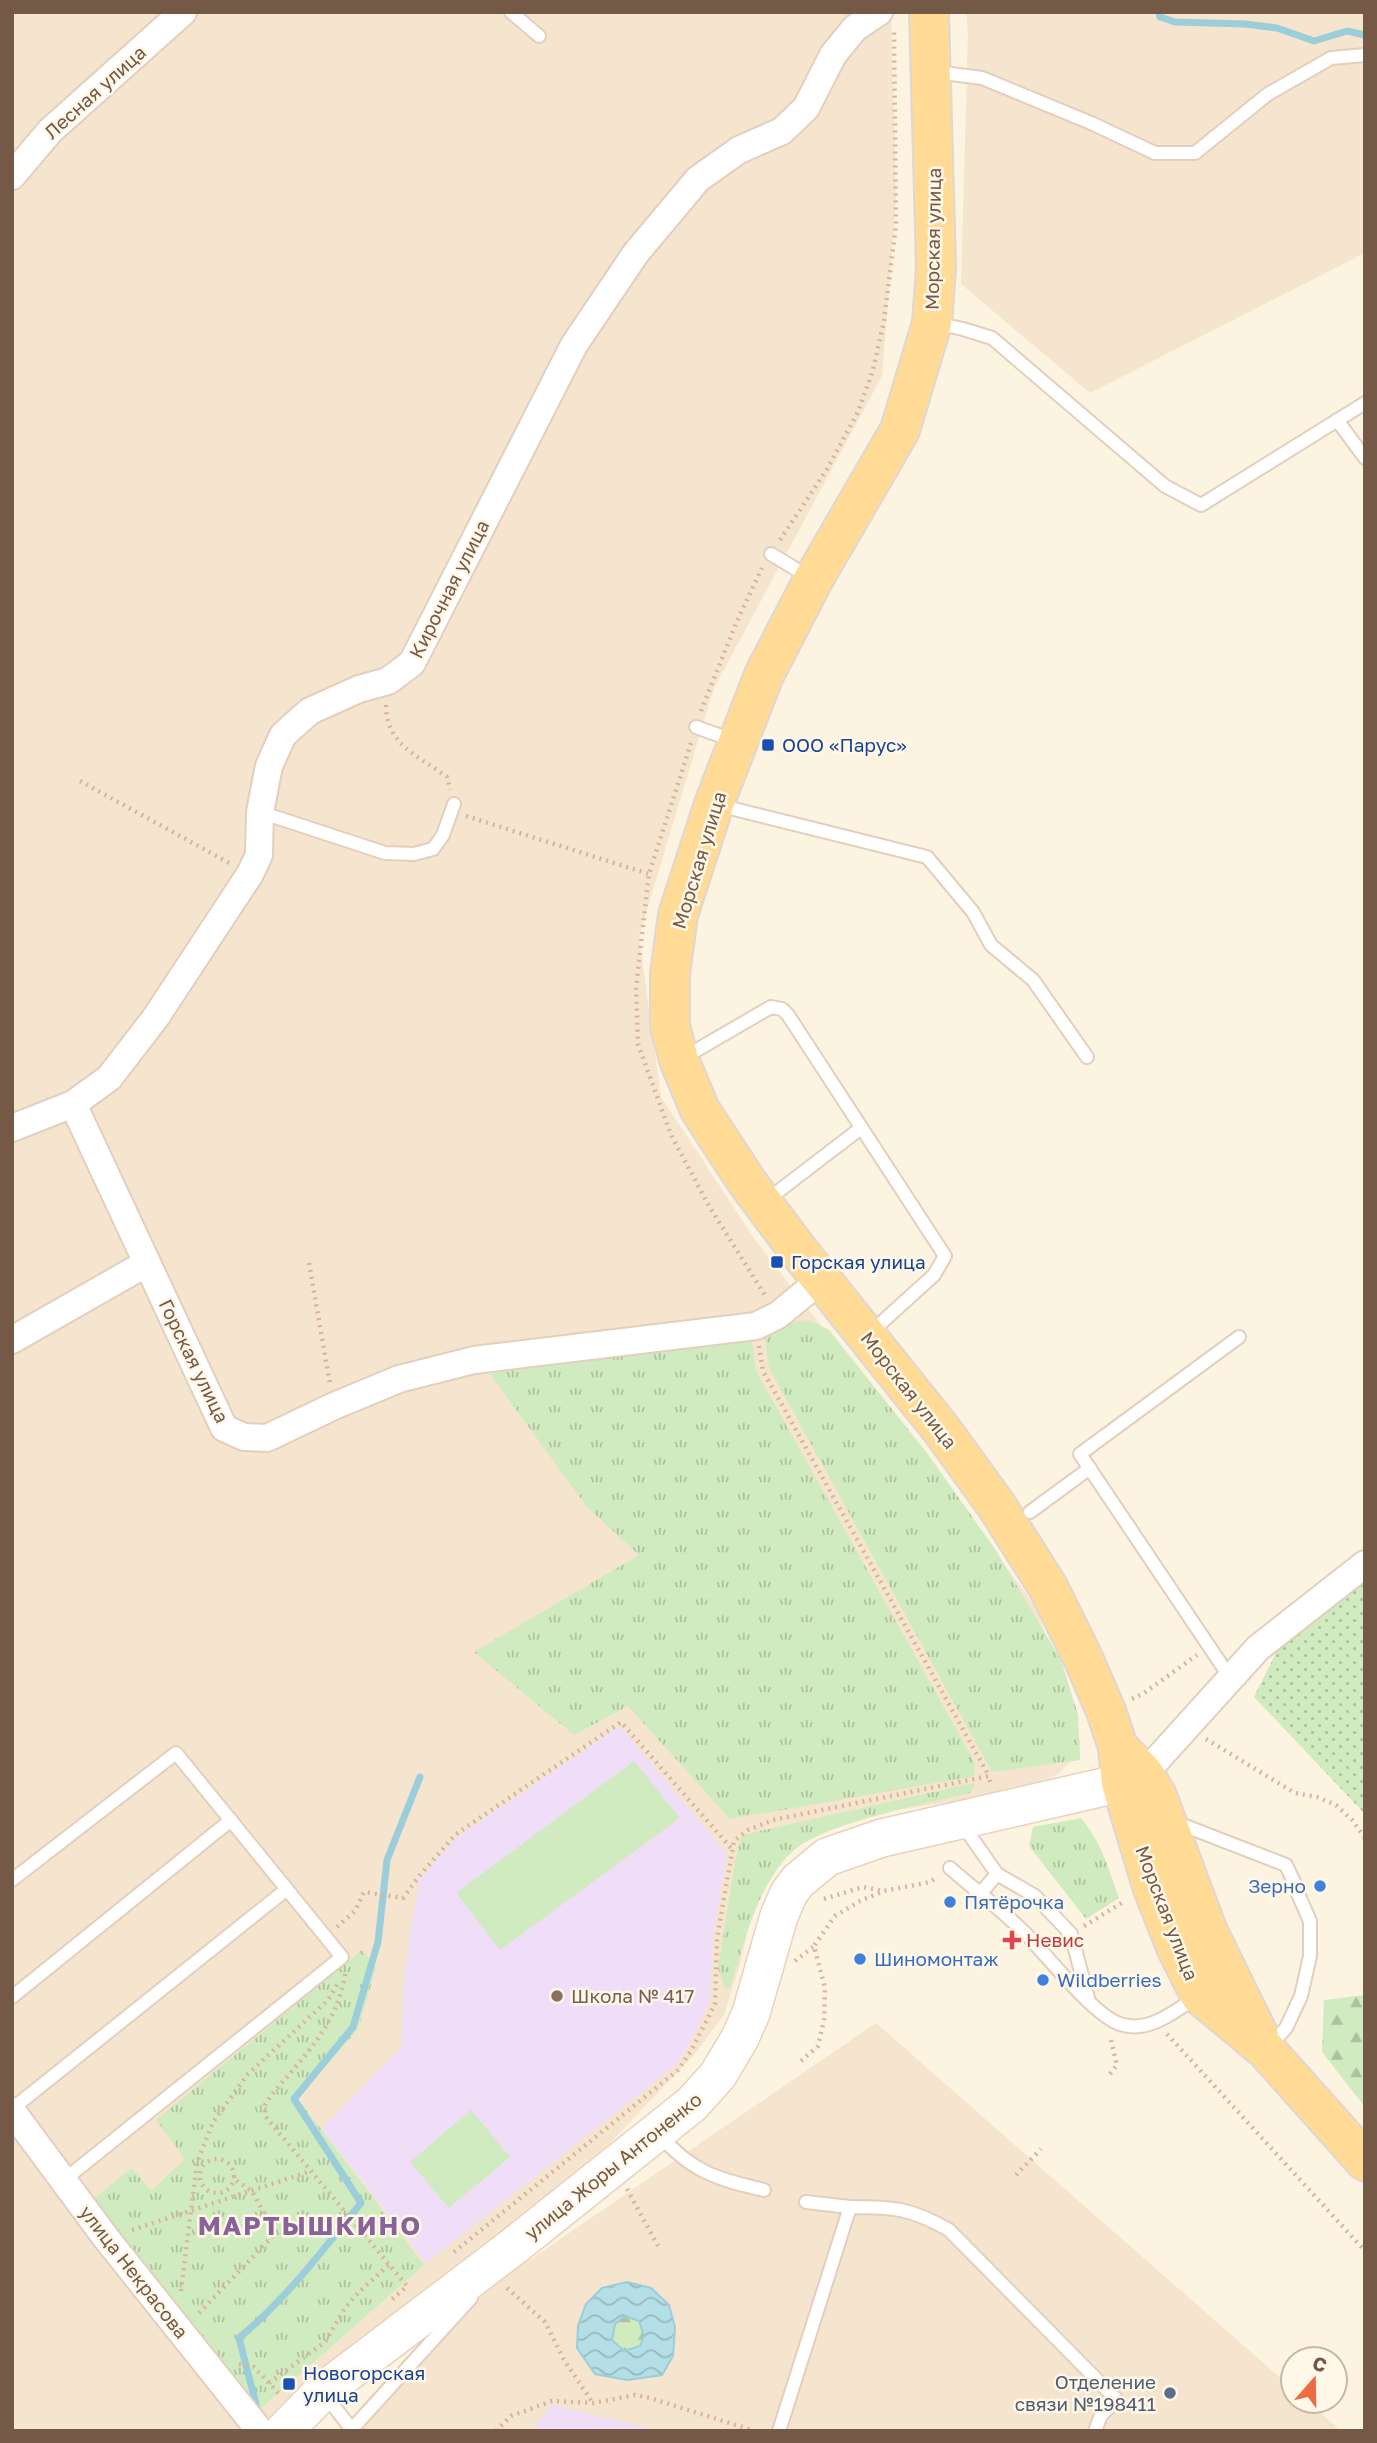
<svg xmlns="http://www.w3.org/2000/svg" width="1377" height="2443" font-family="'Golos Text',sans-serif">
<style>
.residential{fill:#f5e5cf}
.education{fill:#f0def9}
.grass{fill:url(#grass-tufts)}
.forest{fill:url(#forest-firs)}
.garden{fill:url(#garden-dots)}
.pitch{fill:#d0ebbf}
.water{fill:url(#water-waves);stroke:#9bceda;stroke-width:2;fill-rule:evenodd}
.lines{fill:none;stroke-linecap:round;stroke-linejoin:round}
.stream{stroke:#9bceda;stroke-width:7}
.lane-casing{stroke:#e2cfbd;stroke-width:16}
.street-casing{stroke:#e2cfbd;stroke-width:30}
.secondary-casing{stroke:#e9d2bc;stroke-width:40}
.primary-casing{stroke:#ded7d3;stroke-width:42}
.path{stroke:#d8b49b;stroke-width:4.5;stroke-dasharray:2 5;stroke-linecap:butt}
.lane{stroke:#fff;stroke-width:12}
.street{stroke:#fff;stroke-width:26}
.secondary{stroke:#fff;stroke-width:37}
.primary{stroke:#ffdb96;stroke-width:38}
.transit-dot{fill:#1a4fb4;stroke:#fff7e8;stroke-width:2.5}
.shop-dot{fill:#3f7fe0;stroke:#fff7e8;stroke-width:2.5}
.health-dot{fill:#e0444e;stroke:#fff7e8;stroke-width:2.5}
.education-dot{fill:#8d6e63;stroke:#fff7e8;stroke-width:2.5}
.service-dot{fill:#5c6f8a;stroke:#fff7e8;stroke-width:2.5}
.labels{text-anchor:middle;stroke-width:5;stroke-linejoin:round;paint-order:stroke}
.street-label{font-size:19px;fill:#755947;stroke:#fff7e8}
.transit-label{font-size:19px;fill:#164399;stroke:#fff7e8;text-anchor:start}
.shop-label{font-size:19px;fill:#366cbe;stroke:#fff7e8;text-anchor:start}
.health-label{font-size:19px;fill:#be3a42;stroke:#fff7e8;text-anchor:start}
.education-label{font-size:19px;fill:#785e54;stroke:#fff7e8;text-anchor:start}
.service-label{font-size:19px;fill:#4e5e75;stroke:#fff7e8;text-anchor:end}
.district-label{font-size:26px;font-weight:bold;letter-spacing:2px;fill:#886299;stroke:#fff7e8}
</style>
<defs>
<pattern id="grass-tufts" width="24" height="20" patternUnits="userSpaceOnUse" patternTransform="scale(1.75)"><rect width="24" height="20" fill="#d0ebbf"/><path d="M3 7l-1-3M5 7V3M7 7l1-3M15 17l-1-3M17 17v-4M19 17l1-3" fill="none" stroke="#adc19d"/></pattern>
<pattern id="forest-firs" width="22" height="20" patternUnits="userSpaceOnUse" patternTransform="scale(1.75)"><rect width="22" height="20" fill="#d0ebbf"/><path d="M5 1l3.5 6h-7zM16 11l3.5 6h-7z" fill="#adc19d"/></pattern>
<pattern id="garden-dots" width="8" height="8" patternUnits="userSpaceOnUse" patternTransform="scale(1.75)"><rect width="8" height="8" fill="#d0ebbf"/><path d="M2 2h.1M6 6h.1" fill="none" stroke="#adc19d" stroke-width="1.8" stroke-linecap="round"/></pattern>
<pattern id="water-waves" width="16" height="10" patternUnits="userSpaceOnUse" patternTransform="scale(1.75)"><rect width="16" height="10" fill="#b5dfe7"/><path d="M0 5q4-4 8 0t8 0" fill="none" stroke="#98b8bd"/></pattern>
</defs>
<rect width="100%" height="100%" fill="#fdf3e1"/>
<g class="residential">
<polygon points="12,12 891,12 896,199 882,376 714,688 639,936 661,1097 754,1238 1037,1608 1081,1752 1059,1773 1032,1789 839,1819 789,1849 753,1907 741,1961 724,2015 694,2055 609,2144 261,2431 12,2431"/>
<polygon points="966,12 1365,12 1365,253 1090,393 961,284 968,33"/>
<polygon points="876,2023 1293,2389 1293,2401 1307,2401 1341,2431 347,2431 352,2429 487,2289"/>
</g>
<g class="education">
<polygon points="620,1726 727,1854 713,1938 710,2002 687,2049 676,2065 426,2263 322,2129 401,2048 404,1978 419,1880 456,1838"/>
<polygon points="552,2405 659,2431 531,2431"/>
</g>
<g class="grass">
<polygon points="809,1320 829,1330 927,1453 995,1549 1061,1660 1078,1715 1080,1760 992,1772 769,1368 765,1336 782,1323"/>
<polygon points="751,1334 756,1371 974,1761 975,1776 730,1819 628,1706 574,1735 474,1652 639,1555 587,1507 490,1374 660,1346"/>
<path d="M 973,1783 L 975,1785 L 970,1793 C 926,1804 823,1823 792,1852 C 785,1858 777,1869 772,1877 C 751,1910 742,1951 730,1988 L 725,1988 L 718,1968 L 735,1861 L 742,1835 Z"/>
<path d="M 1081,1818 C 1101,1841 1109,1870 1119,1898 L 1086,1919 L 1029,1846 L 1033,1827 Z"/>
<polygon points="362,1950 376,1968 358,2029 298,2099 424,2265 257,2412 87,2204 132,2168 151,2191 185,2159 156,2120"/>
</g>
<g class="forest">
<polygon points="1365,1995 1365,2107 1322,2052 1324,2000"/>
<polygon points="625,2315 639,2321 644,2336 640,2347 624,2351 612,2341 615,2324"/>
</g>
<polygon class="garden" points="1365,1581 1365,1814 1254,1697 1277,1651"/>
<g class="pitch">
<polygon points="634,1761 680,1818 500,1950 456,1893"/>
<polygon points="471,2110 510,2157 449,2208 410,2162"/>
</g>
<path class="water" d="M 627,2282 L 651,2288 L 669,2305 L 675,2327 L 673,2356 L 662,2375 L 627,2380 L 595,2374 L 577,2348 L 578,2326 L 586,2304 L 602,2288 ZM 625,2316 L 639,2321 L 644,2336 L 640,2346 L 624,2351 L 612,2340 L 615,2324 Z"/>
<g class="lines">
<g class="stream">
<polyline points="1159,12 1160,17 1175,22 1245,24 1277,28 1314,41 1347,31 1365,35"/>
<path d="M 258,2412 L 239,2338 C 286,2299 322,2251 361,2203 L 294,2099 L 353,2027 L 378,1942 L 387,1860 L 420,1777"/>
</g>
<defs>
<g id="lane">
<polyline points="511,12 539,36"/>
<polyline points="936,72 982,78 1091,123 1155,153 1195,153 1268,94 1331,58 1365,55"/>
<polyline points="935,323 963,329 992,338 1165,486 1201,505 1365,403"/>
<polyline points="1337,420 1365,458"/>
<polyline points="771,554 809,577"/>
<polyline points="696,727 735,741"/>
<polyline points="718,805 927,857 973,912 991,945 1033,980 1087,1057"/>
<polyline points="260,812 385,853 414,854 433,849 443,835 454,804"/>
<polyline points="683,1058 771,1007 782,1009 788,1015 945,1256 934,1275 870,1333"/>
<polyline points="767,1200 861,1128"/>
<polyline points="1030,1512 1090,1468"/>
<polyline points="1231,1679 1080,1454 1239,1337"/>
<polyline points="965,1822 969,1834 997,1874 1035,1896 1071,1934 1088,1998"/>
<polyline points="1175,1822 1286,1865 1294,1882"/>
<path d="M 950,1868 C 974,1889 1000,1909 1023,1931 C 1044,1952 1094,2016 1120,2024 C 1149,2034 1175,2011 1198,1996"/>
<polyline points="12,1880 176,1753 342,1957 64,2180"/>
<polyline points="980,1894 997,1874"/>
<polyline points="12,1997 231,1820"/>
<polyline points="1269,2047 1286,2028 1301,1996 1310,1956 1310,1921 1298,1894"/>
<polyline points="12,2109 287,1889"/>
<path d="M 659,2134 C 691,2172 717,2179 764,2190"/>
<polyline points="806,2202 850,2207"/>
<polyline points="325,2395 353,2431"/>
<polyline points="352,2429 471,2298"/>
<path d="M 779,2431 L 850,2207 C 893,2207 911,2208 949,2230 L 1117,2400 L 1101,2415 L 1095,2431"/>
</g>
<g id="street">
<polyline points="12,176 50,131 183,12"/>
<polyline points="73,1104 224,1428 244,1437 267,1438 334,1406 399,1379 474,1360 756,1326 778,1315 822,1279"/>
<polyline points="12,1128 73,1104 109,1078 156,1017 250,874 259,855 260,812 269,766 283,735 310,711 359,689 388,681 412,663 574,345 636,253 698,179 739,150 782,131 806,108 833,55 855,28 879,12"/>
<polyline points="12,1340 147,1263"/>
<polyline points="1144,1774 1258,1648 1365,1564"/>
<polyline points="12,2111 106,2238 260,2431"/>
</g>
<polyline id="secondary" points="284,2431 322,2392 514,2246 692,2104 718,2075 740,2038 751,2013 779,1916 789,1893 798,1881 827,1857 882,1838 1121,1783 1144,1774"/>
<g id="primary">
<polyline points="929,12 936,267 932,323 900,430 813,580 764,675 714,804 678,915 670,974 670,1026 679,1060 700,1110 747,1182 797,1249 941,1429 996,1505 1048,1587 1083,1658 1106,1711 1118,1747 1121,1783 1152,1886 1176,1947 1200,1995 1266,2050 1365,2161"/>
<polyline points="1118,1747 1144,1774 1157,1796 1208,1932 1259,2036"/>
</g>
</defs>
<use href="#lane" class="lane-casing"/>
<use href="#street" class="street-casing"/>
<use href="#secondary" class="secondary-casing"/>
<use href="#primary" class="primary-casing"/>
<g class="path">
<polyline points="780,540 827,469 858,412 873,370 884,321 896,225 894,29"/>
<path d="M 386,705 C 386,745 419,756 447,777 L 450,790"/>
<polyline points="701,711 737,621 762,568"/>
<polyline points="691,743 649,874 636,988 638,1044 671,1135 709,1206 766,1297"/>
<polyline points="80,781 231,864"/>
<polyline points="466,816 649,874"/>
<polyline points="309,1263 330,1384"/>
<polyline points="759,1346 763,1371 989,1776"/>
<polyline points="1132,1699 1144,1693 1197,1655"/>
<polyline points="1206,1739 1295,1793 1317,1797 1336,1805 1352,1820 1365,1838"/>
<polyline points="824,1899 863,1887 883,1891"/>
<polyline points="1084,1926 1125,1901"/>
<polyline points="337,1927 355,1911 364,1892 403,1898 420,1875 456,1834 621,1722 731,1848"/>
<polyline points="795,1961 813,1947"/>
<path d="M 345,1974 C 338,2025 301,2059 270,2097 L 265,2105 L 265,2116 L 407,2286 L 390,2301"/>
<polyline points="1167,2034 1365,2251"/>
<polyline points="801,2061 818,2046 824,2020 825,1988 814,1946 835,1916 860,1901 884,1891 930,1882 937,1877"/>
<polyline points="1110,2074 1117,2065 1110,2036"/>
<circle cx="217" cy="2176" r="17"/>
<polyline points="1016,2175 1041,2149"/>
<polyline points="627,2189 658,2246"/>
<polyline points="132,2230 311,2171"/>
<polyline points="454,2252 678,2070 691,2051 715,2004 717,1938 734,1841 748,1830 773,1820 989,1776 991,1786"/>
<polyline points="507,2288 545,2322 564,2360 593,2403"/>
<polyline points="181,2291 197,2163 213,2122 248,2074 328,2000 339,1982"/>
<polyline points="199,2313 275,2234 252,2191 234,2179"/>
<polyline points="239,2364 254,2367 280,2395"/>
<polyline points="269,2383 325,2342 345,2308 359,2292 389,2265"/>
<polyline points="496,2431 511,2416 552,2401 593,2403 635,2395 650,2398 755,2431"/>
</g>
<use href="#lane" class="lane"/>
<use href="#street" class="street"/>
<use href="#secondary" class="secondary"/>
<use href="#primary" class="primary"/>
</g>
<g class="transit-dot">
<rect x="761" y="738" width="14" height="14" rx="3.5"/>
<rect x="770" y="1255" width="14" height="14" rx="3.5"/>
<rect x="282" y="2377" width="14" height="14" rx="3.5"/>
</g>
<g class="shop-dot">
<circle cx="1320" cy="1886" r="7"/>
<circle cx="950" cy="1902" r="7"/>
<circle cx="860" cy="1959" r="7"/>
<circle cx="1043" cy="1980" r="7"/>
</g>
<path class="health-dot" d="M1008.5 1929.5h7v7h7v7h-7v7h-7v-7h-7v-7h7z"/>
<circle class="education-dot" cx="557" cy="1996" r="7"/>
<circle class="service-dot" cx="1170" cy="2393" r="7"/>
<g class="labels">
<g class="street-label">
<text transform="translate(95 92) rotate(-42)" y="7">Лесная улица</text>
<text transform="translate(933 239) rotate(-89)" y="7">Морская улица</text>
<text transform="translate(449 589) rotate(-63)" y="7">Кирочная улица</text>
<text transform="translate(699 860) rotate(-73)" y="7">Морская улица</text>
<text transform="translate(194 1361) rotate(64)" y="7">Горская улица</text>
<text transform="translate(909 1390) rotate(52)" y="7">Морская улица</text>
<text transform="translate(1167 1913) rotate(69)" y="7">Морская улица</text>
<text transform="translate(613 2166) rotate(-39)" y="7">улица Жоры Антоненко</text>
<text transform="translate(134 2272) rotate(52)" y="7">улица Некрасова</text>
</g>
<g class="transit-label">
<text x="782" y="752">ООО «Парус»</text>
<text x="791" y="1269">Горская улица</text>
<text x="303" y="2380">Новогорская<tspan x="303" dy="22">улица</tspan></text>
</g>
<g class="shop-label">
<text x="1306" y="1893" text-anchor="end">Зерно</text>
<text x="964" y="1909">Пятёрочка</text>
<text x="874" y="1966">Шиномонтаж</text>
<text x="1057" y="1987">Wildberries</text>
</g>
<g class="health-label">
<text x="1026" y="1947">Невис</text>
</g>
<g class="education-label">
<text x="571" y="2003">Школа № 417</text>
</g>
<g class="service-label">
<text x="1156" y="2389">Отделение<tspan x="1156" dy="22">связи №198411</tspan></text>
</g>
<g class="district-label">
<text x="310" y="2235">МАРТЫШКИНО</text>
</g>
</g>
<rect width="1377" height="2443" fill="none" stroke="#755947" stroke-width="28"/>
<g transform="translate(1314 2380) rotate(20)"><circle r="33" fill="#fff7e8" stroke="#c8b8a8" stroke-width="2"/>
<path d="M0-5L12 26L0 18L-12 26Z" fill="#ed6b40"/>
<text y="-10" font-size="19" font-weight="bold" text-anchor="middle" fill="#755947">С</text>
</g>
</svg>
